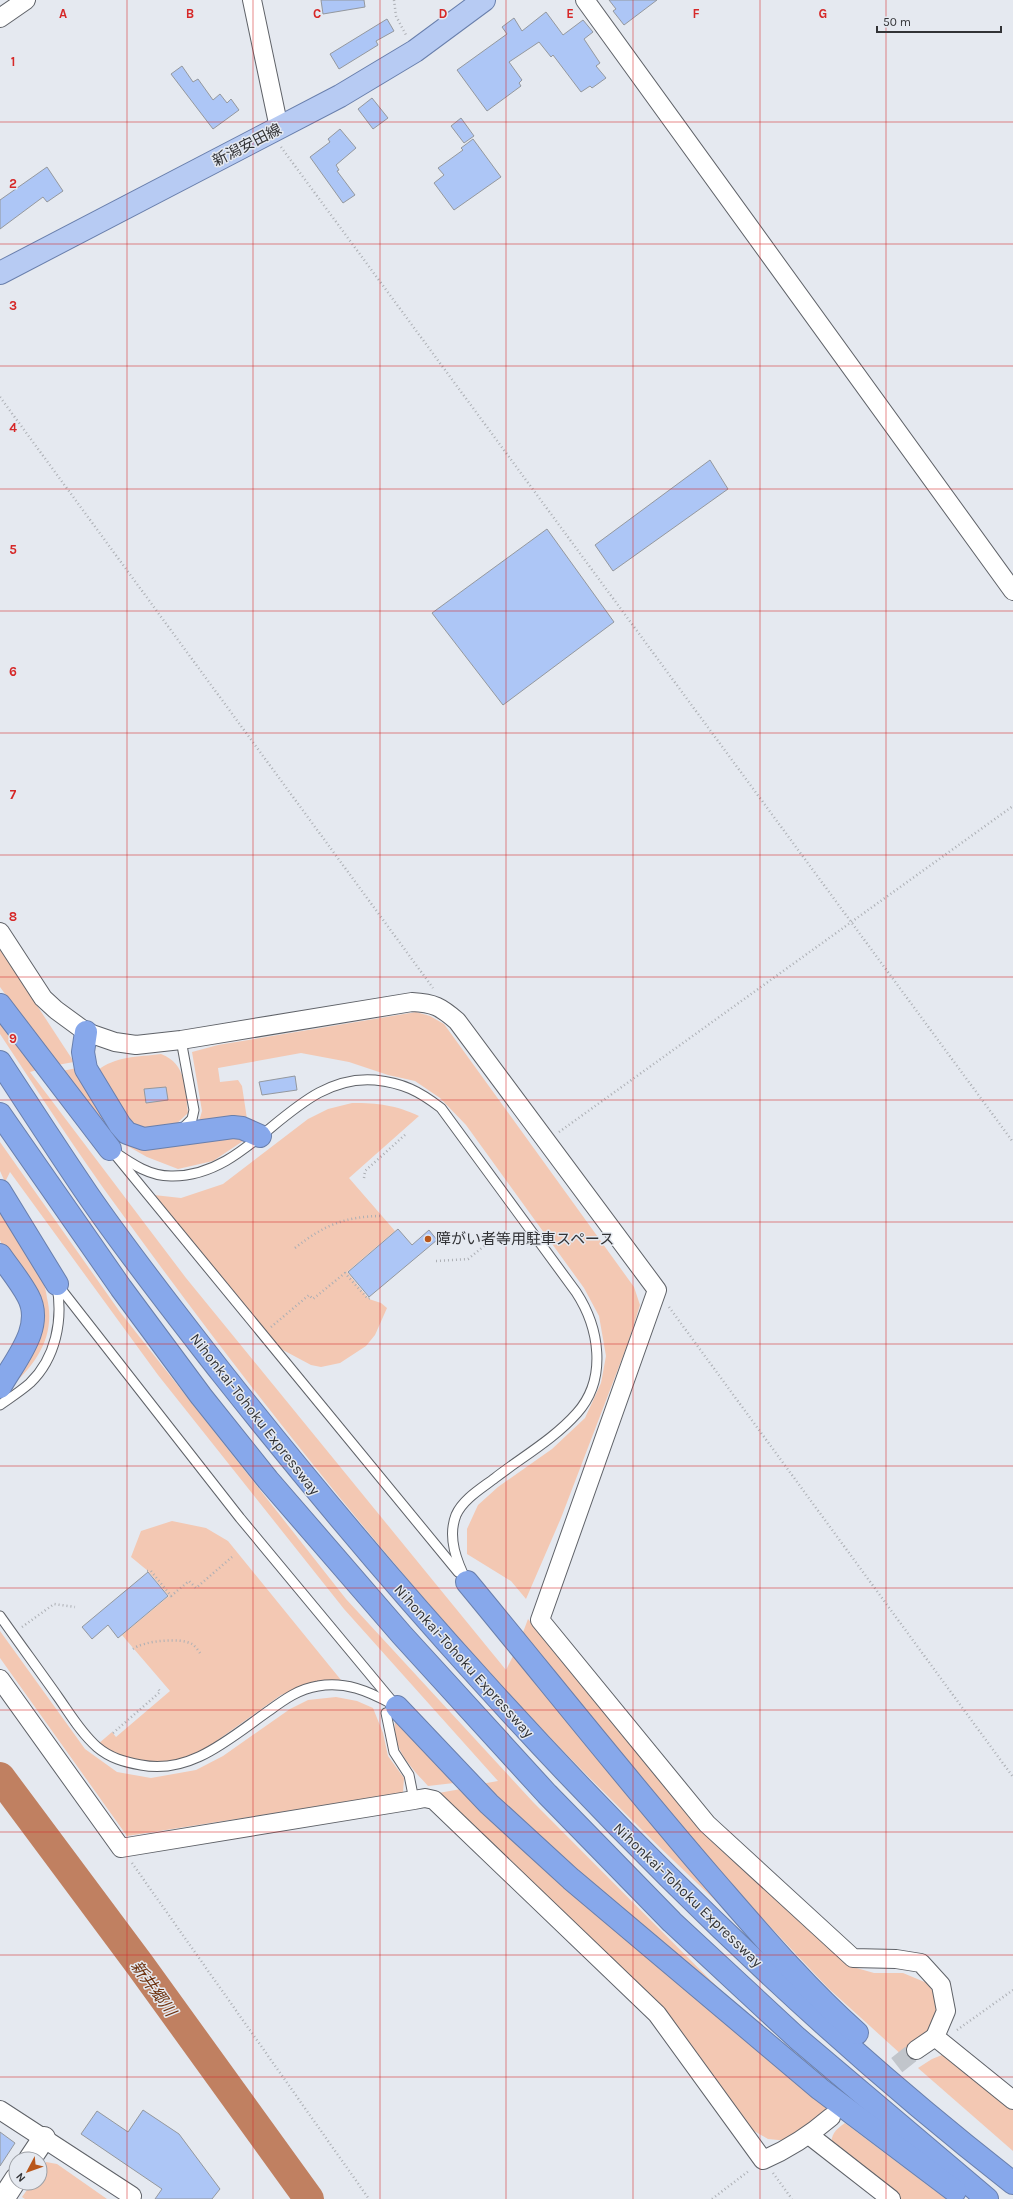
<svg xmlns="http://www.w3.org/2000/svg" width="1013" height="2199" font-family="Karla,'Noto Sans JP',sans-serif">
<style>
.green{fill:#f3c8b3}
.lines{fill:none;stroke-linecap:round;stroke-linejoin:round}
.river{stroke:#c08061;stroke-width:30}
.building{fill:#adc6f6;stroke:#94989e}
.minor-tunnel{stroke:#c1c5cb;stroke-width:18;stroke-dasharray:18 9;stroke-linecap:butt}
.service-casing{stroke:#5f6268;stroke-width:11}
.minor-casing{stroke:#5f6268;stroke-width:20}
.tertiary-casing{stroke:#5f6268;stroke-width:24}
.primary-casing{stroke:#697fac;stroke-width:24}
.motorway-casing{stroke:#697fac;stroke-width:24}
.path{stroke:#acafb4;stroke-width:2.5;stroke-dasharray:1 3;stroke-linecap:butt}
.service{stroke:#fff;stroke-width:9}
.minor{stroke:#fff;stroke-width:18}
.tertiary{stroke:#fff;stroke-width:22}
.primary{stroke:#b7cbf3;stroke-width:22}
.motorway{stroke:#87a8eb;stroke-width:22}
.grid{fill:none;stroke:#d62828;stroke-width:1;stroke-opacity:0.55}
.poi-dot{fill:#b9571b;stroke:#e5e9f0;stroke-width:1.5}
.labels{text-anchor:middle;stroke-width:3;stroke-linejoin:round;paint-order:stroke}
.street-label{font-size:15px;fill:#323336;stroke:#e5e9f0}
.poi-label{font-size:15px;fill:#323336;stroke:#e5e9f0;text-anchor:start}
.water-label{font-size:16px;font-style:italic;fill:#6e320f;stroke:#e5e9f0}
.grid-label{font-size:13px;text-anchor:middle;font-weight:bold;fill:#d62828;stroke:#e5e9f0;stroke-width:3;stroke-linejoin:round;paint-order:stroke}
</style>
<rect width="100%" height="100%" fill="#e5e9f0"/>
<g class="green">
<polygon points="0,949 74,1062 57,1065 0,987"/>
<polygon points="416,1012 430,1016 444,1024 634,1287 640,1305 628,1343 561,1518 526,1599 511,1581 467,1554 467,1529 478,1505 498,1487 552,1449 585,1418 601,1383 606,1356 599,1316 584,1288 466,1125 440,1098 415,1081 388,1075 349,1062 301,1053 218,1068 220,1082 238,1080 242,1086 247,1119 198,1125 202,1111 192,1052 218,1045"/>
<path d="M 0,1018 L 37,1070 L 30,1072 L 186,1278 L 506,1670 L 514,1654 L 734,1918 C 637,1827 542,1733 454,1633 C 336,1498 225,1356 120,1211 C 78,1154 39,1093 0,1034 Z"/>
<path d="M 161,1054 C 187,1064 185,1089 188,1113 L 173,1127 L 138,1128 L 126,1119 L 97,1071 C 115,1056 138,1057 161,1054 Z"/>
<polygon points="77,1068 118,1135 241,1136 243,1141 213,1161 178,1169 147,1157 124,1144 109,1131 62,1071"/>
<path d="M 352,1103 C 379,1103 395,1105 419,1116 L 349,1178 L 395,1231 L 347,1272 L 369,1299 L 381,1303 L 387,1308 L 375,1335 L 366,1346 L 340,1363 L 321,1367 L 311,1365 L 281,1349 L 154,1195 L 181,1198 L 223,1184 L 308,1119 L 328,1109 Z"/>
<polygon points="0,1142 120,1312 346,1599 533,1802 751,2021 610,1902 481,1784 498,1781 344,1609 158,1375 10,1172 5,1182 0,1171"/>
<path d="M 0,1212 C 14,1234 30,1256 42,1280 C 45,1285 46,1292 47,1298 C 56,1335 37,1364 9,1388 L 39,1334 L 0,1240 Z"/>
<polygon points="172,1521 206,1528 228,1541 341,1680 297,1689 281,1695 201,1752 166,1763 148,1763 113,1754 98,1744 112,1732 116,1737 170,1691 122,1635 169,1596 148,1571 131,1557 141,1531"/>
<polygon points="528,1619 580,1681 796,1918 853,1967 874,1973 903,1973 927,1983 940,2002 934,2033 903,2056 828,1988 744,1899 650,1794 522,1635"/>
<polygon points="0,1631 85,1749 117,1772 151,1778 196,1770 223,1756 290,1709 308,1700 336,1697 357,1701 373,1708 383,1733 388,1756 404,1778 403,1793 127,1836 0,1658"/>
<path d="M 395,1722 L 454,1783 L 428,1786 C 412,1768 391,1748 395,1722 Z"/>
<path d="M 461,1789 C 579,1904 706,2008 834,2112 L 789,2141 L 768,2139 L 749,2128 L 715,2084 L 433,1794 Z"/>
<polygon points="942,2055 952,2058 1013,2108 1013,2151 918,2068 932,2059"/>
<path d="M 845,2123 L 946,2199 L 894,2199 L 831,2147 C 831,2134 835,2130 845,2123 Z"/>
<polygon points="46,2162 57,2164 107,2199 25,2199 22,2197 32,2183 40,2183 40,2171"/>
</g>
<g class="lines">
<polyline class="river" points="0,1777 140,1965 309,2199"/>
</g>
<g class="building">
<polygon points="321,0 364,0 365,7 323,14"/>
<polygon points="609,0 657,0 624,25 613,11 616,9"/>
<polygon points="546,12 563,35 583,20 593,32 584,39 600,63 596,66 606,78 592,88 590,86 581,92 553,55 551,57 539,42 509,62 522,80 519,83 521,86 487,111 457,70 507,34 502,27 514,18 522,31"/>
<polygon points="387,19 394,31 376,41 378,45 339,69 330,54"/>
<polygon points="182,66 193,82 198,79 213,100 220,94 227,103 231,99 239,110 213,129 171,74"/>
<polygon points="372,98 388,118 373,129 358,109"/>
<polygon points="461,118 474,136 464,143 451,126"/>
<polygon points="340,129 356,148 336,165 339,170 337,171 355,195 343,203 310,157 330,142 328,139"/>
<polygon points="473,139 501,177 454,210 434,183 444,175 438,168 463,150 461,148"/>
<polygon points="47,167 63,191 47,202 43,197 0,229 0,200"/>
<polygon points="710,460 728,489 613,571 595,545"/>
<polygon points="547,529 614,622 503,705 432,613"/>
<polygon points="295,1076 297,1090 262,1095 259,1082"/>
<polygon points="166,1087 168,1100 146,1103 144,1089"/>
<polygon points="398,1229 412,1245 429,1230 437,1240 369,1297 348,1272"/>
<polygon points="148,1572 168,1596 118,1638 108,1625 92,1639 82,1627"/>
<polygon points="143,2110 179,2134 220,2189 212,2199 155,2199 162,2189 81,2134 97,2111 128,2132"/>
<polygon points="0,2132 15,2143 0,2166"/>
</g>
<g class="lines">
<polyline class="minor-tunnel" points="833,2115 916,2050"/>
<defs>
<g id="service">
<polyline points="181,1040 194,1110 192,1119 182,1129"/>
<path d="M 110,1149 C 129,1162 149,1177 173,1176 C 254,1176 293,1073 375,1080 C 403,1083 419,1091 441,1108 L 576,1292 C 599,1327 608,1378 577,1413 C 554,1439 522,1457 495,1478 C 482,1488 463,1499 456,1515 C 447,1538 457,1562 467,1582"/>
<polyline points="117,1157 458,1572"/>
<polyline points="57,1284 240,1518 397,1707"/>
<path d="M 0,1405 C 10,1398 21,1391 30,1383 C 56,1358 63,1320 57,1286"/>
<path d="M 0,1616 C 19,1643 39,1670 58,1697 C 70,1714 81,1733 97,1747 C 110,1758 124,1762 141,1765 C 191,1775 231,1737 270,1710 C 285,1699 299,1689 318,1686 C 345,1681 368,1691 392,1704"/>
<polyline points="386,1713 394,1752 409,1775 414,1800"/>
</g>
<g id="minor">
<polyline points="252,0 279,128"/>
<polyline points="585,0 1013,591"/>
<polyline points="0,18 26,0"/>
<path d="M 0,932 L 43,998 L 56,1010 L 86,1032 L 115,1042 L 136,1045 L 181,1040 L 412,1002 C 434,1003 441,1007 457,1021 L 657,1290 L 540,1620 L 707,1824 L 853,1958 L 896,1959 L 921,1963 L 941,1985 L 946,2011 L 935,2037 L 1013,2100"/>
<path d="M 0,1679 L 121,1848 L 414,1800 L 425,1798 L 434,1800 L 657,2014 L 763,2160 C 789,2149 810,2135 831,2117"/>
<polyline points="916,2050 935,2037"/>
<polyline points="0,2110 132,2196"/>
<polyline points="809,2135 891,2199"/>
</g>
<g id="tertiary">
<polyline points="30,2159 44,2138"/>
<polyline points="3,2199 16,2179"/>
</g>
<polyline id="primary" points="0,273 340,96 415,51 484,0"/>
<g id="motorway">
<polyline points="0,1005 110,1149"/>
<polyline points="86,1032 83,1052 86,1069 120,1125 127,1133 144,1139 233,1127 242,1128 260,1136"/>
<path d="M 0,1062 C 29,1106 58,1151 88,1195 C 130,1256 176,1314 221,1372 C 305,1478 391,1581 482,1681 C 645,1861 821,2033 1013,2183"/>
<polyline points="0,1114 121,1288 201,1396 268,1480 402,1635 547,1794 672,1922 797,2038 987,2199"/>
<polyline points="0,1191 57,1284"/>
<path d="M 0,1255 C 9,1268 20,1281 28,1296 C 45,1327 15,1360 0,1387"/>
<path d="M 467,1582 C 548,1680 627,1780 710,1876 C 757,1930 804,1986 857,2033"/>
<polyline points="397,1707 489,1804 571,1879 820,2089 955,2191"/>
</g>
</defs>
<use href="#service" class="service-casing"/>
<use href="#minor" class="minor-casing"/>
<use href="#tertiary" class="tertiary-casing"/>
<use href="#primary" class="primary-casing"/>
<use href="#motorway" class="motorway-casing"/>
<g class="path">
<polyline points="394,0 396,16 406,35"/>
<polyline points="281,147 1013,1142"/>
<polyline points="0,397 433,988"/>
<polyline points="559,1132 1013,806"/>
<polyline points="364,1178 365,1171 407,1133"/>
<path d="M 295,1248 C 324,1225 346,1216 383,1216"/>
<polyline points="436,1261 468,1259 494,1238"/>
<polyline points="669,1307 1013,1777"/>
<polyline points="271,1327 309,1295 313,1299 345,1273 368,1299 370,1298"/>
<polyline points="147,1571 151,1571 171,1596 189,1581 196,1588 232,1557"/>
<polyline points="22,1627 54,1604 75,1607"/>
<path d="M 133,1649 C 143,1641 180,1637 192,1644 C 195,1646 198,1650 200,1653"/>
<polyline points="113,1733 160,1692 158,1688"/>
<polyline points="132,1863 369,2199"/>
<polyline points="957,2030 1013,1990"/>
<polyline points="773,2173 792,2199"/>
<polyline points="712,2199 750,2170"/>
</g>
<use href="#service" class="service"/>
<use href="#minor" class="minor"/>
<use href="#tertiary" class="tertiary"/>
<use href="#primary" class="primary"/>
<use href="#motorway" class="motorway"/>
</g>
<path class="grid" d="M 127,0 L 127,2199M 253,0 L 253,2199M 380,0 L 380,2199M 506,0 L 506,2199M 633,0 L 633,2199M 760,0 L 760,2199M 886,0 L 886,2199M 0,122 L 1013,122M 0,244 L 1013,244M 0,366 L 1013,366M 0,489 L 1013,489M 0,611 L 1013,611M 0,733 L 1013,733M 0,855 L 1013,855M 0,977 L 1013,977M 0,1100 L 1013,1100M 0,1222 L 1013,1222M 0,1344 L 1013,1344M 0,1466 L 1013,1466M 0,1588 L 1013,1588M 0,1710 L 1013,1710M 0,1832 L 1013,1832M 0,1955 L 1013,1955M 0,2077 L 1013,2077"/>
<circle class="poi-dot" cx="428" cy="1239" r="4"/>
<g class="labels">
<g class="street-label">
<text transform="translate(247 145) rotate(-27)" y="5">新潟安田線</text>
<text transform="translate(255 1414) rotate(52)" y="5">Nihonkai-Tohoku Expressway</text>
<text transform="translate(464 1661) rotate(48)" y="5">Nihonkai-Tohoku Expressway</text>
<text transform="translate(688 1895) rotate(44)" y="5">Nihonkai-Tohoku Expressway</text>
</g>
<g class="poi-label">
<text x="436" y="1244">障がい者等用駐車スペース</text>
</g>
<g class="water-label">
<text transform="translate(154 1988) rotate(54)" y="6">新井郷川</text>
</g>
</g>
<g class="grid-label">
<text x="63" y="18">A</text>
<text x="190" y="18">B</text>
<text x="317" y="18">C</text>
<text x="443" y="18">D</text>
<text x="570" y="18">E</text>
<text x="696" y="18">F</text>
<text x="823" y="18">G</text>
<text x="13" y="66">1</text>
<text x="13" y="188">2</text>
<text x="13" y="310">3</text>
<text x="13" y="432">4</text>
<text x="13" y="554">5</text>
<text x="13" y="676">6</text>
<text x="13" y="799">7</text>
<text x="13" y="921">8</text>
<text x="13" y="1043">9</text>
</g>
<g transform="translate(28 2171) rotate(229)"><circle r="19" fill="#e5e9f0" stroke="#9da0a6"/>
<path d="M0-3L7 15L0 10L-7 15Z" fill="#b9571b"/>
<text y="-6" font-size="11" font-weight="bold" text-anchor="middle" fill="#323336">N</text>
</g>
<path d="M877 26v6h124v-6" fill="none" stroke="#323336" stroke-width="2"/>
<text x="883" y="26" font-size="12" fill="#323336" stroke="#e5e9f0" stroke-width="3" paint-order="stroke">50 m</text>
</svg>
